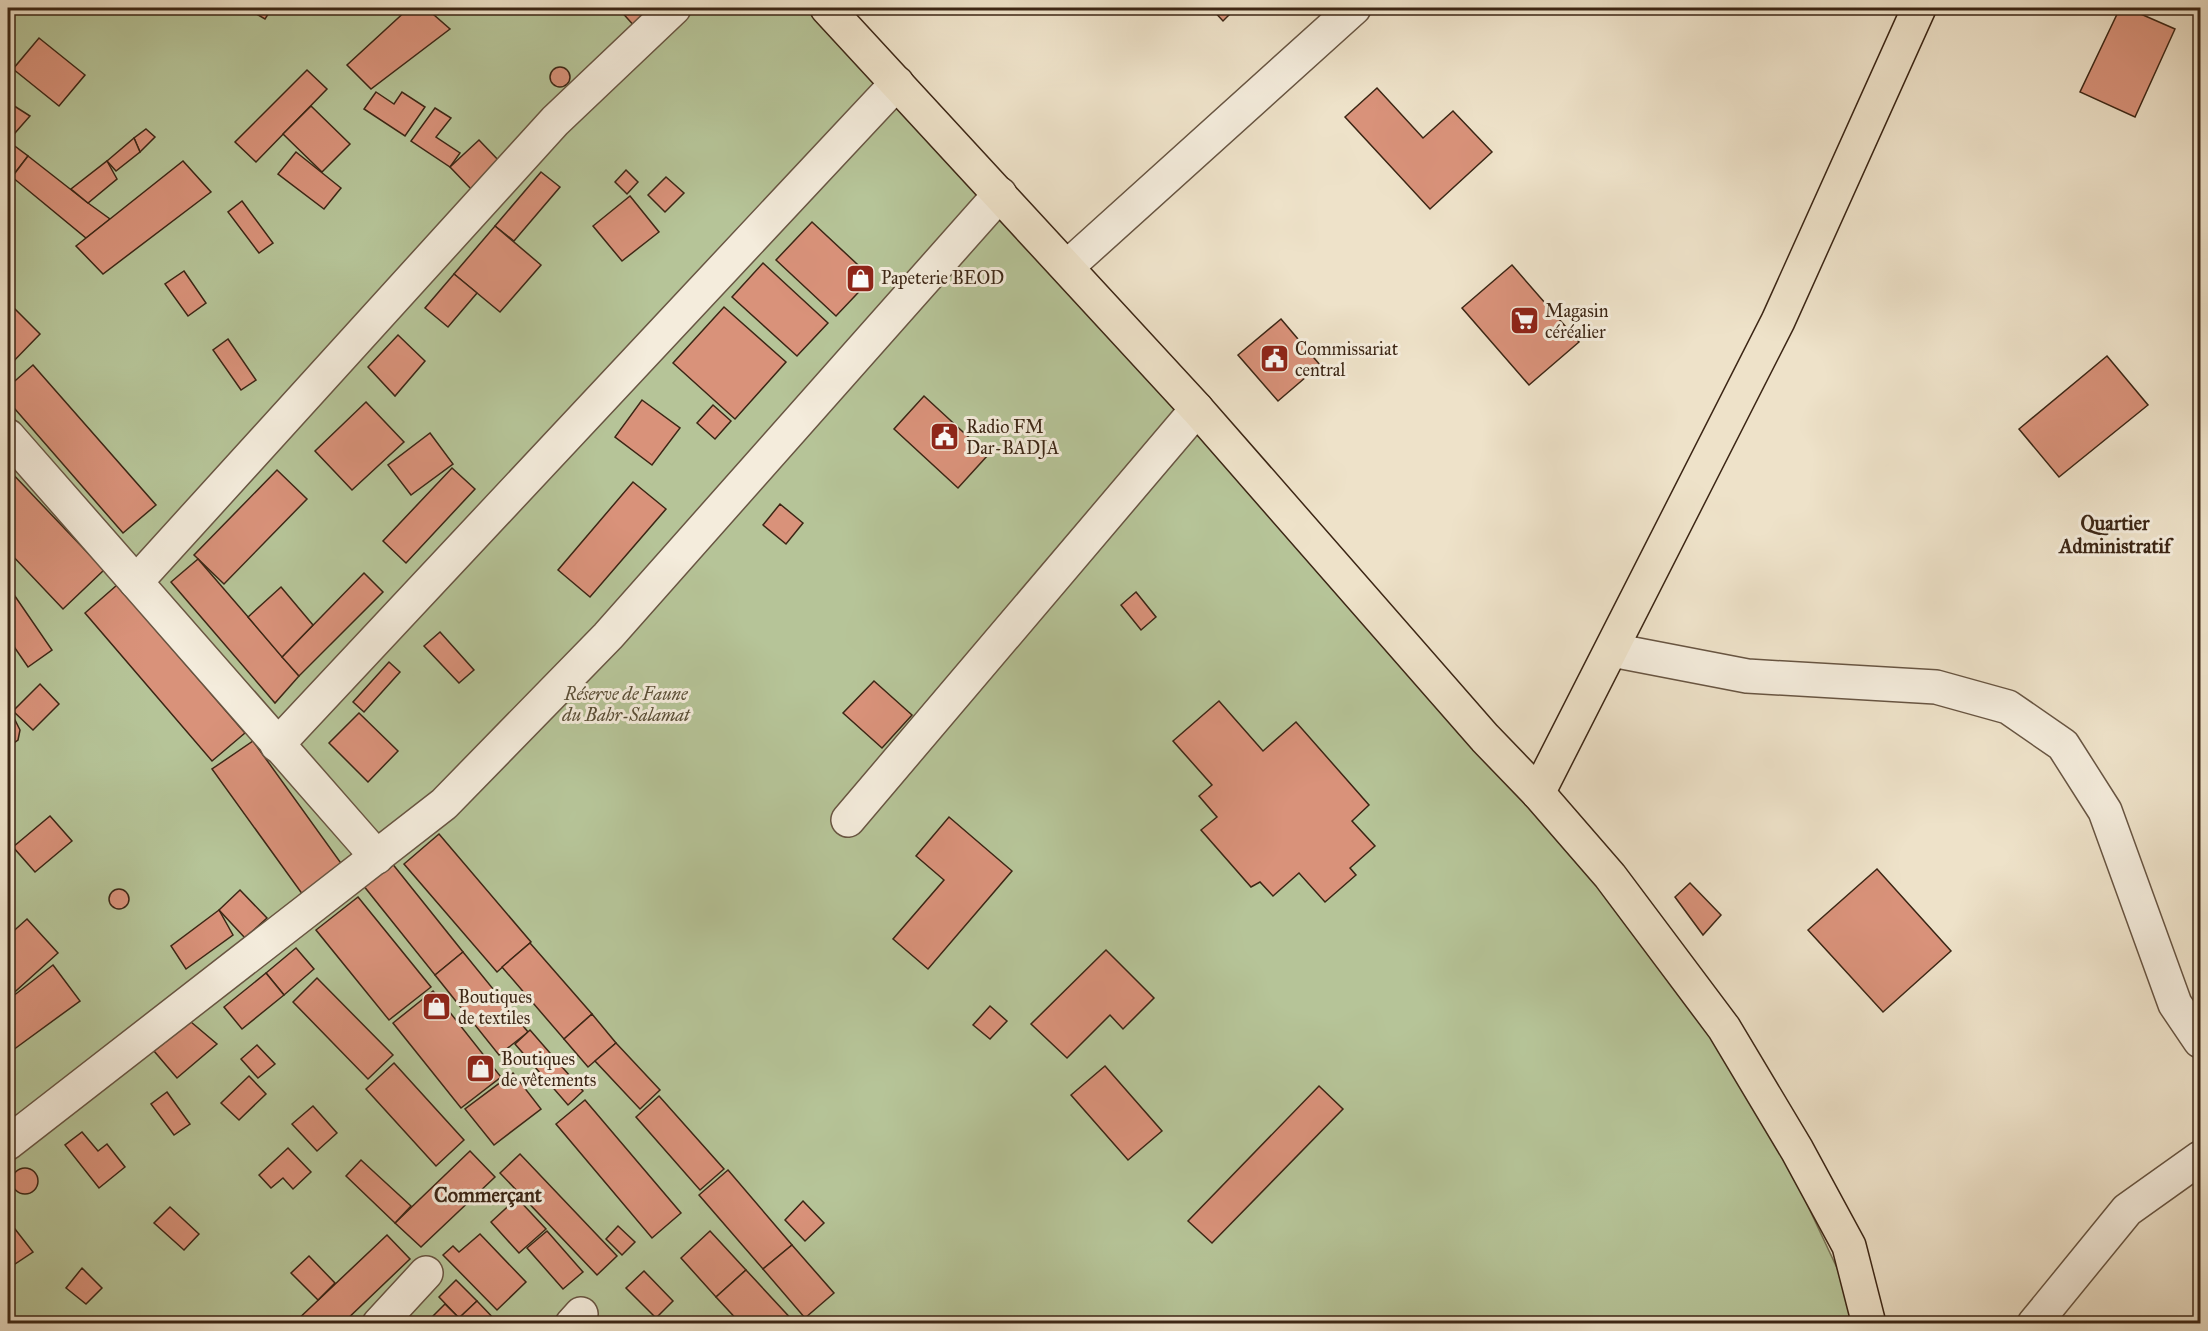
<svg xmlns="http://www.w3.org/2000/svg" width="2208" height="1331" font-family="'IM FELL Great Primer',serif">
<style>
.green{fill:#b6c498;stroke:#797556;stroke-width:1.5}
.building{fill:#d9927a;stroke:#3c2615;stroke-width:1.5}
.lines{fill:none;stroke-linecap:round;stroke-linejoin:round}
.minor-casing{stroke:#685542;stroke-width:36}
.major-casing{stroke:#3c2615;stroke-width:36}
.minor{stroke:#f4ecdc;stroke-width:33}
.major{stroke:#eee2c9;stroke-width:33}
.labels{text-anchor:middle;stroke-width:6;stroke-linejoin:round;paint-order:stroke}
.poi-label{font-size:18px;fill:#3c2615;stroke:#f4ecdc;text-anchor:start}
.park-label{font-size:18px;font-style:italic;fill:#5a4e36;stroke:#f4ecdc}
.neighbourhood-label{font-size:20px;font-weight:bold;fill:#3c2615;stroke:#f4ecdc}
</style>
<rect width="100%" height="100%" fill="#eee2c9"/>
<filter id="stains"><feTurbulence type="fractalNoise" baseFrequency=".00333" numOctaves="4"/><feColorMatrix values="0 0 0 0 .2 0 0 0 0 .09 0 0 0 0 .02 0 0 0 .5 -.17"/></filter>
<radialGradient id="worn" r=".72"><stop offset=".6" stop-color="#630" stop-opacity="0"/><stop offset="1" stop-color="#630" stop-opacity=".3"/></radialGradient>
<polygon class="green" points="8,8 828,8 1724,1028 1863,1323 8,1323"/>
<g class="building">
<polygon points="246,8 272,8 265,19"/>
<polygon points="409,8 426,8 450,29 371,89 347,65"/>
<polygon points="618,8 661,8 637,29"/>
<polygon points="1211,8 1236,8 1223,21"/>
<polygon points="2120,8 2127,8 2175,29 2135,117 2080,92"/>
<polygon points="39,38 85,75 59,106 13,69"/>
<circle cx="560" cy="77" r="10"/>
<polygon points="307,70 327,89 256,162 235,142"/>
<polygon points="1377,88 1423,138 1453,111 1492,152 1430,209 1345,117"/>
<polygon points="376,92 394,104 402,92 425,107 405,136 364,109"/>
<polygon points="8,102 30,116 8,141 28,156 8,182"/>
<polygon points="311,106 350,144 322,172 283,134"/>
<polygon points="435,108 451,118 436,137 460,153 450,167 411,141"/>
<polygon points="146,129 155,137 140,152 134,138"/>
<polygon points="134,138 140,152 116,171 107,161"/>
<polygon points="479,140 501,163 472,190 450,167"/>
<polygon points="296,152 341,188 324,209 278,174"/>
<polygon points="28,156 88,203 110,219 86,238 12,177"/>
<polygon points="107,161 117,179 88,203 71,189"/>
<polygon points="183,161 211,192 103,274 76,246"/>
<polygon points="626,170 638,182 627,194 615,182"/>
<polygon points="541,172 560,187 514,241 495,226"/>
<polygon points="666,177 684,193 665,212 648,195"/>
<polygon points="630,196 659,232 622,261 593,226"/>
<polygon points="242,201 273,243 259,253 228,212"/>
<polygon points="812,222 872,278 836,316 776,260"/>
<polygon points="495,226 541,265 500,312 454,274"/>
<polygon points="763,263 828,323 797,356 732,297"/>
<polygon points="1512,265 1579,342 1529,385 1462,308"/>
<polygon points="184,271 206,303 188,316 165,284"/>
<polygon points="454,274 477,293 448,327 425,308"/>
<polygon points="8,302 40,334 8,367"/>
<polygon points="724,307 786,362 735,419 673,363"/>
<polygon points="1281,319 1320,365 1278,401 1238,355"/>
<polygon points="398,335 425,361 395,396 368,367"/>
<polygon points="228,339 256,380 241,390 213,350"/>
<polygon points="2107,356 2148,405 2059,477 2019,429"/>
<polygon points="33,365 156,505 123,533 8,401 8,387"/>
<polygon points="924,396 988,455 958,488 894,429"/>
<polygon points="642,400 680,428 652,465 615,437"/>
<polygon points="366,402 404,442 352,490 315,451"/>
<polygon points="713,405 731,421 715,439 697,423"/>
<polygon points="430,433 453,464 411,495 388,465"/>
<polygon points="452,468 475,489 406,563 383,541"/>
<polygon points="8,469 104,570 63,609 8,551"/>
<polygon points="277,470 307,499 224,584 194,555"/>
<polygon points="633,482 666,509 590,597 558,570"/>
<polygon points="780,504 803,523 786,544 763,525"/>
<polygon points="198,559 299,676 275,703 171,582"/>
<polygon points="364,573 383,592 299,676 282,657"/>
<polygon points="117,585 245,733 212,761 85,613"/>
<polygon points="8,586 52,650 28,667 8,638"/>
<polygon points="281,587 313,625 282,657 248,617"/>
<polygon points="1136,592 1156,617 1141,630 1121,605"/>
<polygon points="440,632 474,670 459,683 424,646"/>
<polygon points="389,662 400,672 364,712 353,702"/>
<polygon points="874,681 912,715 882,748 843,713"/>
<polygon points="40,684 59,704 33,730 13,711"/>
<polygon points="1219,701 1263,751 1296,722 1369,805 1352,821 1375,846 1350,868 1356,875 1325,902 1299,873 1273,896 1260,882 1251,887 1201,830 1217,817 1199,796 1212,785 1173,741"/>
<polygon points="359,713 398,751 368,782 329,743"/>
<polygon points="8,716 15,720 20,730 18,740 8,747"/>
<polygon points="253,741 343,866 303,895 212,769"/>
<polygon points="50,816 72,841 35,872 13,847"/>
<polygon points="949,817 1012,871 928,969 893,939 944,880 916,856"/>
<polygon points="439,834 531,942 497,972 404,864"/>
<polygon points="391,862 463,952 435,975 363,885"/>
<polygon points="1877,869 1951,951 1883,1012 1808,930"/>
<polygon points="1690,883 1721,915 1703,935 1675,897"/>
<circle cx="119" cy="899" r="10"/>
<polygon points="240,890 267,918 245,938 219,910"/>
<polygon points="358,897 431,987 389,1020 316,930"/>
<polygon points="219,910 233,935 186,969 171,946"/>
<polygon points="27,919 58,953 8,998 8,936"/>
<polygon points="530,943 592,1014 564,1039 502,967"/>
<polygon points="296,948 314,969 284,995 266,973"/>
<polygon points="1106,950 1154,998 1123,1029 1110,1015 1067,1058 1031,1024"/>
<polygon points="463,952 528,1032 499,1055 435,975"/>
<polygon points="53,965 80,1001 13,1050 8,1042 8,1000"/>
<polygon points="266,973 284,995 242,1029 224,1007"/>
<polygon points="317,978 393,1055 368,1079 293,1002"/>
<polygon points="433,991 501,1077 461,1108 393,1023"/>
<polygon points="990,1006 1007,1021 990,1039 973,1025"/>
<polygon points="592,1014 616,1043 588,1067 564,1039"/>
<polygon points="191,1022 217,1044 177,1078 154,1051"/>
<polygon points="530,1030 583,1091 568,1105 515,1044"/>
<polygon points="616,1043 660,1090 640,1109 595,1061"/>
<polygon points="257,1045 275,1064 258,1078 241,1059"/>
<polygon points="394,1063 464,1140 436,1166 366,1089"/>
<polygon points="1105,1066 1162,1131 1128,1160 1071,1095"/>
<polygon points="513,1073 541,1109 494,1145 465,1109"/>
<polygon points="249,1076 266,1094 239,1120 221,1103"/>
<polygon points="1319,1086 1343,1109 1212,1243 1188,1221"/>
<polygon points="167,1092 190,1124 174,1135 151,1104"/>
<polygon points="659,1096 724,1169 700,1190 636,1117"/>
<polygon points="585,1100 681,1213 652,1238 556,1124"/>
<polygon points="313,1106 337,1133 317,1151 292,1124"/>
<polygon points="82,1132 98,1151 107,1144 125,1167 99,1188 65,1145"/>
<polygon points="288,1148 311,1172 293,1189 283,1178 271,1188 259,1175"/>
<polygon points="470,1151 495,1177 421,1247 395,1223"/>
<polygon points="520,1154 617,1256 597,1275 500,1173"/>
<polygon points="361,1160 411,1206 395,1223 346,1176"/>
<circle cx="25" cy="1181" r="13"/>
<polygon points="728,1170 792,1245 763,1269 699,1195"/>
<polygon points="517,1198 546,1229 519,1253 491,1222"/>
<polygon points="803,1201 824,1223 805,1241 785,1220"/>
<polygon points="170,1207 199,1234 184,1250 154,1223"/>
<polygon points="8,1220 33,1252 15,1264 8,1254"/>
<polygon points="618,1226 635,1242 622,1255 606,1239"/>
<polygon points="547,1231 583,1272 563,1289 527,1248"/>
<polygon points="710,1231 746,1270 716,1297 681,1258"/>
<polygon points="480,1234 526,1282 497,1310 443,1255 453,1246 459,1252"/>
<polygon points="387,1235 410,1259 342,1324 293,1324"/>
<polygon points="792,1245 834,1293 805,1318 763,1269"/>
<polygon points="309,1256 335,1283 318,1300 291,1273"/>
<polygon points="82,1268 102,1288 86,1304 66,1288"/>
<polygon points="746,1270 796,1324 741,1324 716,1297"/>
<polygon points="644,1271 673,1301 656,1318 626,1288"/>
<polygon points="456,1280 477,1301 459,1318 439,1297"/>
<polygon points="477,1301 499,1324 465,1324 459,1318"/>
<polygon points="445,1304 465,1324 425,1324"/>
</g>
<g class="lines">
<defs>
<g id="minor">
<polyline points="1067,267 1354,8"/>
<polyline points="8,436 377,857"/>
<polyline points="136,582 555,121 674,8"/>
<polyline points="1612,650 1747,676 1936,687 2008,707 2063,745 2105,811 2175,1004 2200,1041"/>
<polyline points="277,745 897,83"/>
<polyline points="848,820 1197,409"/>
<polyline points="8,1143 444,804 608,636 1000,194"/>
<polyline points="379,1324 426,1273"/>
<polyline points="572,1324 581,1314"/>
<polyline points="2034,1324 2127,1210 2200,1158"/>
</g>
<g id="major">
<polyline points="827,8 1197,409 1485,738 1538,793 1610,876 1724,1028 1797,1150 1849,1246 1869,1324"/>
<polyline points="1538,793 1778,321 1919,8"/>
</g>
</defs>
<use href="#minor" class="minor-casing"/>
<use href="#major" class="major-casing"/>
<use href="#minor" class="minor"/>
<use href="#major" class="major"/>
</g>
<defs>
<symbol id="shop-square" viewBox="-11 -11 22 22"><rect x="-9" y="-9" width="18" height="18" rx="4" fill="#8f2418" stroke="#f4ecdc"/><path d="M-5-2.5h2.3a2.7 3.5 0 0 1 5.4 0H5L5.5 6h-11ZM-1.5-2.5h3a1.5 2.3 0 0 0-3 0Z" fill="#fff"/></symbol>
<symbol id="supermarket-square" viewBox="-11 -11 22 22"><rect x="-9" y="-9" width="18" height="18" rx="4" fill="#8f2418" stroke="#f4ecdc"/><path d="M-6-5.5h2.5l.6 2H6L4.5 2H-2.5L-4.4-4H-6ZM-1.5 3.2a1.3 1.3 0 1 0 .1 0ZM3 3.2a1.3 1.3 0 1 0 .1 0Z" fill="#fff"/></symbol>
<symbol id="civic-square" viewBox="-11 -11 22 22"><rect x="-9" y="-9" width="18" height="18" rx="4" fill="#8f2418" stroke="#f4ecdc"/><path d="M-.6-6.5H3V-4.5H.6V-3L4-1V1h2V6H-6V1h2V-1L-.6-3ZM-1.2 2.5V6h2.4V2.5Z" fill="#fff"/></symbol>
</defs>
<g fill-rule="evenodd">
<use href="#shop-square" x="844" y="262" width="33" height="33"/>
<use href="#supermarket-square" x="1508" y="304" width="33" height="33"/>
<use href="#civic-square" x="1258" y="342" width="33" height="33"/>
<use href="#civic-square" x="928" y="420" width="33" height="33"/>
<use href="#shop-square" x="420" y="990" width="33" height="33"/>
<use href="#shop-square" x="464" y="1052" width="33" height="33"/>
</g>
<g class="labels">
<g class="poi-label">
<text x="881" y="284">Papeterie BEOD</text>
<text x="1545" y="317">Magasin<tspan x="1545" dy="21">céréalier</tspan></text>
<text x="1295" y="355">Commissariat<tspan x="1295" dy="21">central</tspan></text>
<text x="966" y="433">Radio FM<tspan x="966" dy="21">Dar-BADJA</tspan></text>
<text x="458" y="1003">Boutiques<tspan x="458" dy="21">de textiles</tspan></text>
<text x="501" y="1065">Boutiques<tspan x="501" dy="21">de vêtements</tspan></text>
</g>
<g class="park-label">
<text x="626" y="700">Réserve de Faune<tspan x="626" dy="21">du Bahr-Salamat</tspan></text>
</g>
<g class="neighbourhood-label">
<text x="2115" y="530">Quartier<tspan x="2115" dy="23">Administratif</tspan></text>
<text x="488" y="1202">Commerçant</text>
</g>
</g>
<rect width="2208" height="1331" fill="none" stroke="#eee2c9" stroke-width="30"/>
<rect x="9" y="9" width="2190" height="1313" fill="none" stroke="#3c2615" stroke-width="3"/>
<rect x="15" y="15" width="2178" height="1301" fill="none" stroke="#3c2615" stroke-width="1.5"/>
<rect width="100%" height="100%" filter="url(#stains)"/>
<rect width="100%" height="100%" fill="url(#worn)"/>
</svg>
